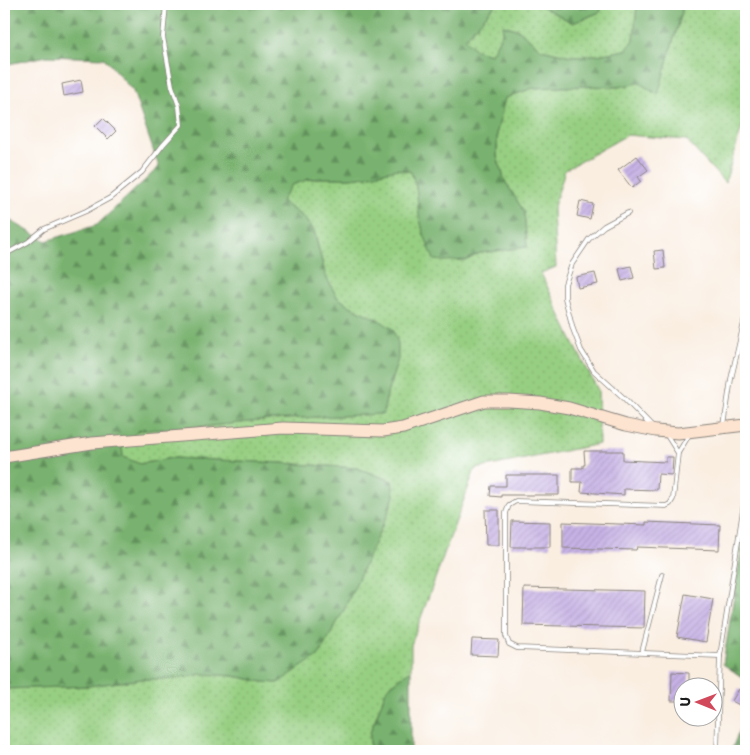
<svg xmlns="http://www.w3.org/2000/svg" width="750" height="755" font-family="'Shantell Sans',sans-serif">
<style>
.grass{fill:url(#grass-dots);stroke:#5a764f}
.forest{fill:url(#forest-firs);stroke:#4a6746}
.building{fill:url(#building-hatch)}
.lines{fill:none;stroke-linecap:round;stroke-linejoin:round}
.service-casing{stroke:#8b857e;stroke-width:5.5}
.secondary-casing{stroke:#8b857e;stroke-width:13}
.service{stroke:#fff;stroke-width:4}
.secondary{stroke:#fde4d0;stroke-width:11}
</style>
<defs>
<pattern id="grass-dots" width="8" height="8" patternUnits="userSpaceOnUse" patternTransform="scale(1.25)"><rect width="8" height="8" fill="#97cf82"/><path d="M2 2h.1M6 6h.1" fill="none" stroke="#82b170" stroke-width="1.8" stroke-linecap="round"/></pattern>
<pattern id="forest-firs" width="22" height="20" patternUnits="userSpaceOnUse" patternTransform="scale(1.25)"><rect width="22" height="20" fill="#79b270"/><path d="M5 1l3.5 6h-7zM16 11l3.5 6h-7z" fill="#62905b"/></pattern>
<pattern id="building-hatch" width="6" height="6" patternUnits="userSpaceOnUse" patternTransform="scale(1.25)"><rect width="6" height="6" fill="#c8b3e6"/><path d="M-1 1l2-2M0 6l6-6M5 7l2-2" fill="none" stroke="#ab99c5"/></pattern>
</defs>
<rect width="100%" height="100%" fill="#fff"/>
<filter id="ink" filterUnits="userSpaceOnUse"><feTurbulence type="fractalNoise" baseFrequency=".02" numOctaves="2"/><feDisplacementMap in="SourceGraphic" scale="10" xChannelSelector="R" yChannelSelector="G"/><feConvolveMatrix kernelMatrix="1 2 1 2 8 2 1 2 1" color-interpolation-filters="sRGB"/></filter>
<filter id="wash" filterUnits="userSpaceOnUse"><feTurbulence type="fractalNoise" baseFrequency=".0096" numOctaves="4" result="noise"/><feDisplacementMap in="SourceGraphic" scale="20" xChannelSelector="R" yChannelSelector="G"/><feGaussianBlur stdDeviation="1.12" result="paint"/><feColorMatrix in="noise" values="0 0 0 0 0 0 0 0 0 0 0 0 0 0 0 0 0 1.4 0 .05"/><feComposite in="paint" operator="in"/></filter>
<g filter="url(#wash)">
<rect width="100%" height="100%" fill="#faeee1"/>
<g class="grass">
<polygon points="496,4 538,4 573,23 600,12 603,4 637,4 634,40 626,50 597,55 571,56 541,49 519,30 504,25 502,34 491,54 475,50 465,39"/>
<path d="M 683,4 L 746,4 L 746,114 L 725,183 L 686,140 L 627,135 L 565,170 L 553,210 L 556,267 L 541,273 L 573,342 L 598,390 L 599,444 L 475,469 L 411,645 L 411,670 L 387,688 L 370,733 L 370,751 L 4,751 L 4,689 L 89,686 L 142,679 L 175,679 L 202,674 L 234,676 L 263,682 L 278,683 L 343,612 L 388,513 L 394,496 L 392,481 L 357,468 L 282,463 L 172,458 L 140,464 L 123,457 L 122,447 L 139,430 L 191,428 L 259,421 L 317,417 L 383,414 L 387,394 L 398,359 L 379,320 L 350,306 L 337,297 L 326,277 L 314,230 L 303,217 L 281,201 L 292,185 L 306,180 L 320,178 L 350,178 L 366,176 L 397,169 L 412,172 C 418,191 419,212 423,232 L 467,260 L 480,253 L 527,247 L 524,212 L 505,181 L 497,157 L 497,131 L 505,98 L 533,88 L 585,86 L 618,87 L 640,83 L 671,48 L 681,16 Z"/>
</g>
<g class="forest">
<polygon points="4,4 496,4 465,39 475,50 491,54 502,34 503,25 519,30 541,49 571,56 597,55 626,50 634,40 637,4 683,4 681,16 671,48 658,95 639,83 618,87 585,86 533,88 505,98 497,131 497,157 505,181 524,212 527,247 480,253 467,260 444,261 434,260 423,232 419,215 416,186 411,172 397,169 366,176 350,178 320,178 306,180 292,185 281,201 303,217 314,231 326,277 337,297 350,306 379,320 393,329 398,343 398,359 387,394 383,414 317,417 259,421 191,428 139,430 122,447 123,457 140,464 172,458 282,463 357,468 392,481 394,496 388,513 343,612 319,655 278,683 263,682 234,676 202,674 175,679 142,679 89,686 4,689 4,217 46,241 97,225 159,167 133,91 104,58 47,56 4,65"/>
<polygon points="538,4 603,4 600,12 573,23"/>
<polygon points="744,533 746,533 746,680 723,664"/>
<polygon points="411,670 411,751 370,751 370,733 387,688"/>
<polygon points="746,714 746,751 731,751"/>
</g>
<g id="blocks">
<g class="building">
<polygon points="81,80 83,92 64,96 62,84"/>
<polygon points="103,118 116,131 108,139 95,126"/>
<polygon points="637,156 648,170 638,177 641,181 632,188 618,170"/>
<polygon points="580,201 593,204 590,219 577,216"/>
<polygon points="663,250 665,268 656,269 654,251"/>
<polygon points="631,266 634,278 622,281 619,269"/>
<polygon points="595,273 598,284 578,288 576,277"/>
<polygon points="584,451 623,451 623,460 666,462 666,457 673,457 672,475 658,474 657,490 624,489 624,495 581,492 582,482 572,482 572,468 583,468 583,465 585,465"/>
<polygon points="506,475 559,475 559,495 501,495 501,497 490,496 491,486 506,486"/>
<polygon points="485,510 499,510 499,545 486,545"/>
<polygon points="512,521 550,522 550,547 511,547"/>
<polygon points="563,522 646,525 646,522 720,525 719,550 637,547 636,550 563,548"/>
<polygon points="524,588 645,591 644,628 523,625"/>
<polygon points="685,594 713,599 706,642 677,637"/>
<polygon points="472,639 499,640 498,656 471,655"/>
<polygon points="672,672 689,673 689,688 682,688 682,701 671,701"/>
<polygon points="739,689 746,693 746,701 743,707 732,701"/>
</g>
</g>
</g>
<g filter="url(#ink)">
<use href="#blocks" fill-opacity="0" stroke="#8b857e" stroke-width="1"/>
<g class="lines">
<defs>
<g id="service">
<polyline points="628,213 604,226 589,239 572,264 565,284 565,298 573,329 581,350 594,371 625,399 653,428"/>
<polyline points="4,255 28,242 44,229 86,211 110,198 142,172 163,145 181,125 179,106 172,86 163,37 166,4"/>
<polyline points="724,426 731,379 746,314"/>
<polyline points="666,434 678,453"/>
<polyline points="689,435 678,453 673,499 670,504 666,506 516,501 509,505 506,513 506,636 509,644 517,648 720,656"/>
<polyline points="642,652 662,575"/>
<polyline points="717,751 720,656 746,491"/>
</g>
<polyline id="secondary" points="4,457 92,443 283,428 383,431 403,428 484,401 509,401 540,403 569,408 626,425 656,431 678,433 746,425"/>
</defs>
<use href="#service" class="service-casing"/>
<use href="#secondary" class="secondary-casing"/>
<use href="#service" class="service"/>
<use href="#secondary" class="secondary"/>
</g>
</g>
<rect width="750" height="755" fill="none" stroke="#fff" stroke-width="20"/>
<g transform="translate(698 702) rotate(271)"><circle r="24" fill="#ffffff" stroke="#a4a4a4"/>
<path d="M0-4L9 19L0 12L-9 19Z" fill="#d1495b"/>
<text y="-8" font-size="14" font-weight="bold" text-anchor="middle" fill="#1c1c1c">U</text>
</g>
</svg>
